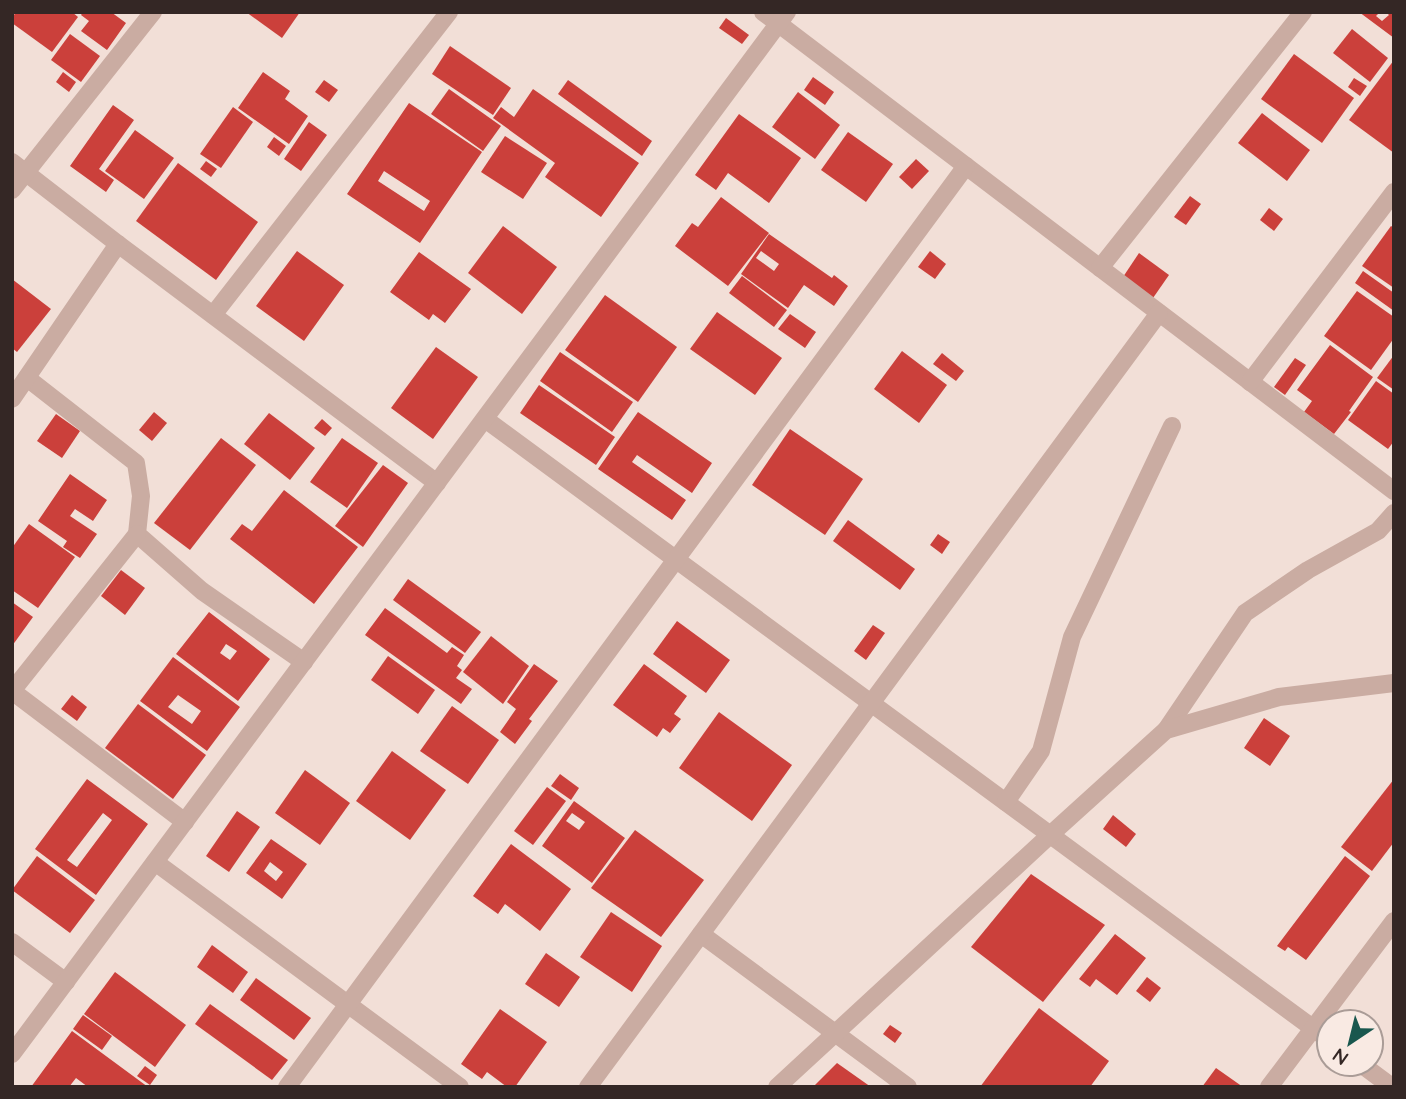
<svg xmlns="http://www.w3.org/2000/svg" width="1406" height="1099" font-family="Quicksand,sans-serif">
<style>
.building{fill:#cb403b;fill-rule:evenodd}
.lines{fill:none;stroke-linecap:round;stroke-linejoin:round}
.street{stroke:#caaca2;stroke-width:18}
</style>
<rect width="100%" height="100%" fill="#f2dfd7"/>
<g class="building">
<polygon points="16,12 72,12 78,17 52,52 12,23 12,18"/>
<polygon points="83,12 111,12 126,23 107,50 81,31 89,21 81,15"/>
<polygon points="246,12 300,12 282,38"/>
<polygon points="1359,12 1380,12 1376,16 1382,21 1389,15 1386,12 1394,12 1394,38"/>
<polygon points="726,18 749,35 742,44 719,28"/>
<polygon points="1352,29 1388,58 1370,82 1333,53"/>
<polygon points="70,34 100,56 81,82 51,60"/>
<polygon points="450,46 511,88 493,115 432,74"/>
<polygon points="1294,54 1354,98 1322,143 1261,99"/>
<polygon points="1394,60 1394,153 1349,120"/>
<polygon points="63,72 76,82 69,92 56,82"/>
<polygon points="263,72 290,91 285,99 308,116 289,144 238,108"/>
<polygon points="813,77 834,92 825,105 804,90"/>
<polygon points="1354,78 1367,86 1360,96 1348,87"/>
<polygon points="324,80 338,90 329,102 315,92"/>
<polygon points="568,80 652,141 642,156 558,94"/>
<polygon points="449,89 501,126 483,151 431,114"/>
<polygon points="533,89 639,163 601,217 545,177 555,163 493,118 501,107 514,117"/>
<polygon points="798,92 840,125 815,159 772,127"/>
<path d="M 409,103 L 482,152 L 420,243 L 347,194 ZM 384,171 L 430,201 L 424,211 L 378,181 Z"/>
<polygon points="113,105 134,120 99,169 114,180 106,192 70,166"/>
<polygon points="233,107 253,122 221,168 200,154"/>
<polygon points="1262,113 1310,150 1287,181 1238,143"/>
<polygon points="739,114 801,158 769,203 728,173 716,190 695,175"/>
<polygon points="309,122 327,135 301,171 284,159"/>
<polygon points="135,130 174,158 144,199 105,171"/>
<polygon points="848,132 893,164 866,202 821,170"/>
<polygon points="505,136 547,163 523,199 481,172"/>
<polygon points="274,137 286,146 279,156 267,147"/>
<polygon points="916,159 929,171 912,189 899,177"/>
<polygon points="206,161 217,169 211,177 200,169"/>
<polygon points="178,163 258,222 216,280 136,221"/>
<polygon points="1190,196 1201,204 1186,225 1174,217"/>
<polygon points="721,197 769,233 728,286 675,246 692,223 698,227"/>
<polygon points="1269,208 1283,219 1274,231 1260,220"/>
<polygon points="503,226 557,267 522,314 468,273"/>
<polygon points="1391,226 1394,228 1394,288 1362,266"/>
<path d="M 769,234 L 832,278 L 834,275 L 848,286 L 834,306 L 804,285 L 788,308 L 741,274 ZM 761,251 L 779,264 L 774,271 L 756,258 Z"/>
<polygon points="297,251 344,285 304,341 256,306"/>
<polygon points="930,251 946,264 935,279 918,267"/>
<polygon points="419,252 471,289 445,323 433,314 429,320 390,292"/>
<polygon points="1139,253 1169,275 1153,298 1123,277"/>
<polygon points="1363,271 1394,293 1394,311 1355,283"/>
<polygon points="742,276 787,310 774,327 729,293"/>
<polygon points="12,279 51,309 17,352 12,348"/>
<polygon points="1357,291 1394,317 1394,338 1371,370 1324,336"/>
<polygon points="605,295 677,347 638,402 565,350"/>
<polygon points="717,312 782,358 755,395 690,349"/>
<polygon points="790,314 816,332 805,348 778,329"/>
<polygon points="1330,345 1373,377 1349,411 1351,412 1334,434 1304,412 1312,401 1297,390"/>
<polygon points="436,347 478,377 433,439 391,408"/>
<polygon points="902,351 947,385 919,423 874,389"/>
<polygon points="560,352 633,402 612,432 540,381"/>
<polygon points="942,353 964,371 956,381 933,364"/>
<polygon points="1394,355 1394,390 1377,378"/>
<polygon points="1295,358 1306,365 1285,395 1274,387"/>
<polygon points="1376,381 1394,394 1394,441 1388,449 1348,420"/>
<polygon points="539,385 615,437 596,465 520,413"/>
<polygon points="154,412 167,423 152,441 139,430"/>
<polygon points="638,412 712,463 692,493 637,455 632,462 686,500 672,520 598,469"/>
<polygon points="269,413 315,448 290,480 244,444"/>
<polygon points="56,414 80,431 62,458 37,441"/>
<polygon points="322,419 332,428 325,436 314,428"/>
<polygon points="790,429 863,479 825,535 752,485"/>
<polygon points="221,438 256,465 190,550 154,523"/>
<polygon points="342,438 378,463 347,508 310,482"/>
<polygon points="383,465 408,483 363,547 335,526"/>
<polygon points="70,474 107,500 93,521 75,509 70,516 97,534 80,558 63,547 67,541 38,521"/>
<polygon points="284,490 358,547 314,604 230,539 242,524 252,531"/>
<polygon points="848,520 915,569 900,590 833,541"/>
<polygon points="29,524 75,557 38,608 12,590 12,548"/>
<polygon points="938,534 950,542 942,554 930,545"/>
<polygon points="121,570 145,588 125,615 101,596"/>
<polygon points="408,579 481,632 465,653 393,600"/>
<polygon points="12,602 33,617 12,646"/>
<polygon points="385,608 447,653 452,647 464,655 457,666 462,670 456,678 472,689 461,704 365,635"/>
<path d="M 209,612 L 270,659 L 238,701 L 176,654 ZM 226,644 L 237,651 L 230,660 L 220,653 Z"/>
<polygon points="677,621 730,660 706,693 653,654"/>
<polygon points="873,625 885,633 866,660 854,651"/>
<polygon points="491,636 529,666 503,704 463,672"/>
<polygon points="388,656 435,690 418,714 371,680"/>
<path d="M 173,657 L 240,707 L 207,751 L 140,701 ZM 178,695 L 201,711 L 192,724 L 168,707 Z"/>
<polygon points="534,664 558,681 529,719 532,721 515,744 500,732 516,709 507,702"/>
<polygon points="644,664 687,696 674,714 681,719 670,733 663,728 657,737 613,705"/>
<polygon points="72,695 87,707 77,721 61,709"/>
<polygon points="138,704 206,755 173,799 105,748"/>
<polygon points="452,706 499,740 468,784 420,751"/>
<polygon points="719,712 792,765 752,821 679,768"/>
<polygon points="1264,718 1290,736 1270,766 1244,748"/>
<polygon points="392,751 446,790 410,840 356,801"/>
<polygon points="305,770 350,803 320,845 275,813"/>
<polygon points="560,774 579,788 571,800 551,786"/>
<path d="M 87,779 L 148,824 L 96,895 L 35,849 ZM 103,813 L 112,820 L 77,867 L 67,860 Z"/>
<polygon points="1394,779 1394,842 1372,871 1341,847"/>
<polygon points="547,787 566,801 533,845 514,831"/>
<path d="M 574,801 L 625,838 L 592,883 L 542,846 ZM 572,813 L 585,822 L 579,830 L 566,821 Z"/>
<polygon points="237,811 260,827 229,872 206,856"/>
<polygon points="1113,815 1136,834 1126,847 1103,829"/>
<polygon points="635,830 704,880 661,937 591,888"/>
<path d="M 271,839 L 307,864 L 282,899 L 246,873 ZM 270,862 L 283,872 L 276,881 L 264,871 Z"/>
<polygon points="511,844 571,889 540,931 505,904 498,914 473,896"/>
<polygon points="37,856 95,900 70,933 12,890"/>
<polygon points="1345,856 1370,876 1306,960 1288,947 1285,951 1277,946"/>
<polygon points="1031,874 1105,925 1043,1002 971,947"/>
<polygon points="611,912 662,946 632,992 580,957"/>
<polygon points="1115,934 1146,958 1117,995 1096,979 1090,987 1079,979"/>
<polygon points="212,945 248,972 233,993 197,967"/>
<polygon points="546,953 580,977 559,1007 525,984"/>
<polygon points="115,972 186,1025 155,1067 84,1014"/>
<polygon points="1147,977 1161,988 1150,1002 1136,991"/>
<polygon points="256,978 311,1018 294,1040 240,1000"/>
<polygon points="210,1004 288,1060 272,1080 195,1024"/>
<polygon points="1039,1008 1109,1061 1090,1087 980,1087"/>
<polygon points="500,1009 547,1042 515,1087 507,1087 487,1072 482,1079 461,1064"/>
<polygon points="83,1015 112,1036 102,1050 73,1029"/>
<polygon points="890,1025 902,1033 895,1043 883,1034"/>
<polygon points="72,1031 148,1087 88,1087 76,1078 69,1087 31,1087"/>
<polygon points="837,1063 871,1087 813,1087"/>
<polygon points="145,1066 157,1075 150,1085 137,1076"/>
<polygon points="1216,1068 1243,1087 1202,1087"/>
</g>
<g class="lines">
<g class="street">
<polyline points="763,12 1394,491"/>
<polyline points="12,162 118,244 437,483"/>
<polyline points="12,190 153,12"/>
<polyline points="1100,268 1303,12"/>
<polyline points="213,315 449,12"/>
<polyline points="27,378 136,463 141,496 137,534 202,591 304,662"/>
<polyline points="1250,382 1394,192"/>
<polyline points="12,399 118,244"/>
<polyline points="485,419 1329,1040"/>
<polyline points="137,534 12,691 185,822"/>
<polyline points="1166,730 1245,613 1308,570 1378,531 1394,513"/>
<polyline points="1006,802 1041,751 1072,637 1172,426"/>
<polyline points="155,862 460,1087"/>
<polyline points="701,934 908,1087"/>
<polyline points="12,942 66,982"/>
<polyline points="12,1054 787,12"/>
<polyline points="1361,1064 1392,1087"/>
<polyline points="287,1087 966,166"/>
<polyline points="588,1087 1159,313"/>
<polyline points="777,1087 1050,835 1166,730 1279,697 1394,683"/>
<polyline points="1269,1087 1394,921"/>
</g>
</g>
<rect width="1406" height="1099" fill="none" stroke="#342725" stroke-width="28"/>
<g transform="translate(1350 1043) rotate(215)"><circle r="33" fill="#f9eae3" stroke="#aa9c97" stroke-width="2"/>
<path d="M0-5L12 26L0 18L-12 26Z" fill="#19574e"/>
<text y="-10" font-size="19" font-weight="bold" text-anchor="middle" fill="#342725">N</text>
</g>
</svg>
